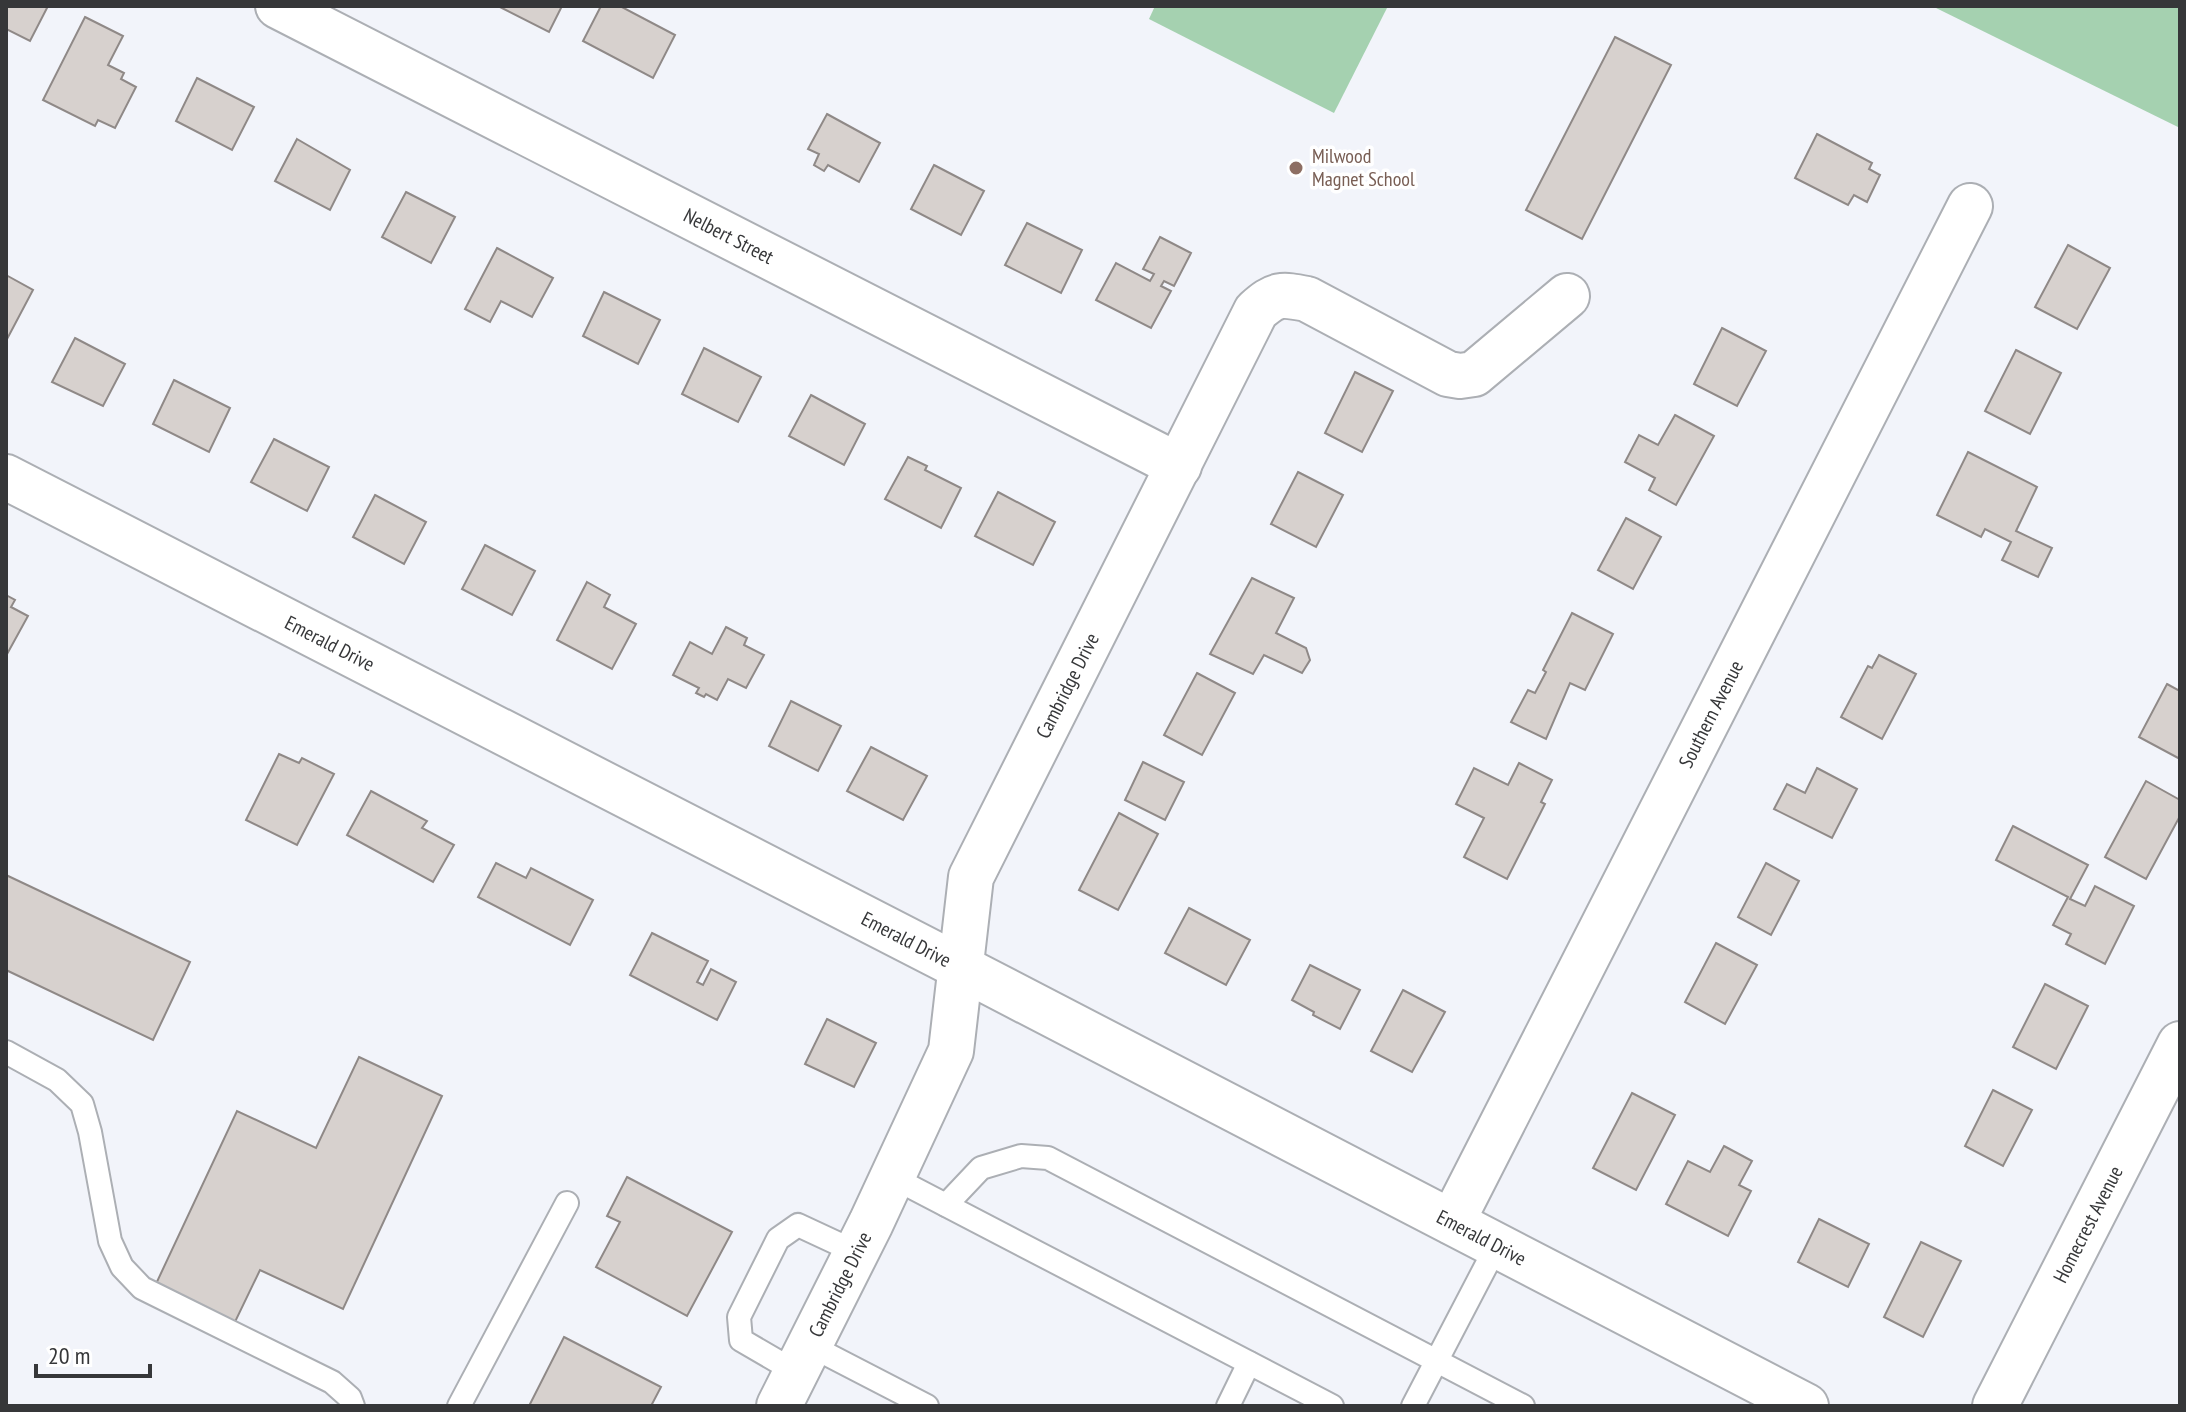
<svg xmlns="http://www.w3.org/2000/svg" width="2186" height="1412" font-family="'PT Sans Narrow',sans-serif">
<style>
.green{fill:#a5d1b0}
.building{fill:#d7d1ce;stroke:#8f8987;stroke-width:2}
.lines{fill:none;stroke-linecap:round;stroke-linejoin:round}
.lane-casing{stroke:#acafb4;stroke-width:26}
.street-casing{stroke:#acafb4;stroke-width:48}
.lane{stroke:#fff;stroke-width:22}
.street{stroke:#fff;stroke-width:44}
.education-dot{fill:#8d6e63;stroke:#fff;stroke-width:3}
.labels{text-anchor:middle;stroke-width:7;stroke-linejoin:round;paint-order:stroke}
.education-label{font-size:20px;fill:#785e54;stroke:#fff;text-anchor:start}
.street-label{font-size:20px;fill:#363739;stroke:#fff}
</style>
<rect width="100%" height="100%" fill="#f2f4fa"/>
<g class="green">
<polygon points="1155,6 1388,6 1334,113 1149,19"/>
<polygon points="1932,6 2180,6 2180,128"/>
</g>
<g class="building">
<polygon points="6,6 48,6 30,41 6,29"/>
<polygon points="498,6 562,6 549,32"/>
<polygon points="601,6 620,6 675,35 653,78 583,41"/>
<polygon points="85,17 123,36 108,65 124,73 121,79 136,87 115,128 98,120 95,126 43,100"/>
<polygon points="1615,37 1671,65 1582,239 1526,210"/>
<polygon points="197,78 254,107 232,150 176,121"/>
<polygon points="827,114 880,143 859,182 828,165 824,171 814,165 819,154 808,149"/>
<polygon points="1817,134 1872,163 1869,169 1880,175 1867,202 1854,195 1848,205 1795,178"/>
<polygon points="297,139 350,170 330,210 275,181"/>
<polygon points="934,165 984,191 961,235 911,209"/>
<polygon points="406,192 455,217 431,263 382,237"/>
<polygon points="1027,223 1082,250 1061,293 1005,265"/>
<polygon points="1160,237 1191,253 1174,286 1164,281 1161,286 1171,291 1151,328 1096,300 1116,263 1150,281 1154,274 1143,269"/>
<polygon points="2068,245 2110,268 2077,329 2035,307"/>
<polygon points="497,248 553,278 532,317 501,301 490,322 465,309"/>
<polygon points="6,275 33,290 6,341"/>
<polygon points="604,292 660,320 638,364 583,336"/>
<polygon points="1722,328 1766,351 1737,406 1694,384"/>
<polygon points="75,338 125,364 103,406 52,382"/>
<polygon points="704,348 761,377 738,422 682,394"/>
<polygon points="2016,350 2061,373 2030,434 1985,411"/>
<polygon points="1355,372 1393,391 1362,452 1325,433"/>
<polygon points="174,380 230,408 209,452 153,424"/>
<polygon points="811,395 865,424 844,465 789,436"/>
<polygon points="1675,415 1714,436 1676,505 1649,490 1655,478 1625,462 1639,435 1658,445"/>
<polygon points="274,439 329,467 307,511 251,482"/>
<polygon points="1968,452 2037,487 2016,531 2052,548 2038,577 2002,560 2011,542 1985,529 1981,537 1937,515"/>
<polygon points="908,457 927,466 925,470 961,488 941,528 885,499"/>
<polygon points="1298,472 1343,495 1316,547 1271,524"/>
<polygon points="998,492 1055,522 1033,565 975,536"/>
<polygon points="375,495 426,522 404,564 353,537"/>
<polygon points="1626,518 1661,537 1633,589 1598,570"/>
<polygon points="485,545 535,571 512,615 462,589"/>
<polygon points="1252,578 1294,598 1276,633 1306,648 1310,660 1302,673 1264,655 1253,674 1210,654"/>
<polygon points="587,582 610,595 604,607 636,624 612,669 557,640"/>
<polygon points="6,595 15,600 11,607 28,616 6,656"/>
<polygon points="1572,613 1613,634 1585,690 1570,683 1546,739 1511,722 1528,690 1535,693 1546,672 1543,670"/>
<polygon points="726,627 747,638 744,645 764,655 746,688 728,679 717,700 706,694 704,697 696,693 699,688 673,675 690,642 712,654"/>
<polygon points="1879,655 1916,674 1882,739 1841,717 1868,666 1872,668"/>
<polygon points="1197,673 1235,693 1202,755 1164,735"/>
<polygon points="2167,684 2180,691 2180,759 2139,737"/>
<polygon points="791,701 841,726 818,771 769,746"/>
<polygon points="871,747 927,776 903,820 847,791"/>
<polygon points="279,754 299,763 302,758 334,774 297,845 246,820"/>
<polygon points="1143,762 1184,782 1165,820 1125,800"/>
<polygon points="1519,763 1552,780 1541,802 1545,804 1507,879 1464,857 1484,818 1456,804 1474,768 1508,785"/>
<polygon points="1817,768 1857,789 1832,838 1774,809 1787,784 1805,793"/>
<polygon points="2146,781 2180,800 2180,816 2146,879 2105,857"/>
<polygon points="371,791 427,821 422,828 454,845 433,882 347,835"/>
<polygon points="1119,813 1158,834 1118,910 1079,890"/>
<polygon points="2013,826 2088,865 2070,899 2085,906 2095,886 2134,906 2105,964 2066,944 2071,934 2053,925 2068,897 1996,860"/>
<polygon points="496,863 526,878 531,868 593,900 570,945 478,897"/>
<polygon points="1766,863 1799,881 1771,935 1738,917"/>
<polygon points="6,875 190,962 153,1040 6,970"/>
<polygon points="1189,908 1250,940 1226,985 1165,953"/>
<polygon points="652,933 708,961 697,982 703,985 711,969 736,982 717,1020 630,975"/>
<polygon points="1716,943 1757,965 1725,1024 1685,1002"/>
<polygon points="1310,965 1360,990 1340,1029 1313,1015 1314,1012 1292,1000"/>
<polygon points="2045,984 2088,1006 2056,1069 2013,1047"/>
<polygon points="1403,990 1445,1012 1412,1072 1371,1051"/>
<polygon points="827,1019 876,1043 854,1087 805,1064"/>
<polygon points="359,1057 442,1096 343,1309 260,1270 234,1324 155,1286 237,1111 316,1148"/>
<polygon points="1993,1090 2032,1110 2003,1166 1965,1146"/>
<polygon points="1632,1093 1675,1115 1636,1190 1593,1168"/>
<polygon points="1724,1146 1752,1161 1739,1185 1751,1191 1728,1236 1666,1204 1688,1161 1710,1172"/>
<polygon points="627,1177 732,1232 687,1316 596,1267 620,1222 607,1216"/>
<polygon points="1819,1219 1869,1244 1848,1287 1798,1262"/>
<polygon points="1921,1242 1961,1261 1923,1337 1884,1317"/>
<polygon points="564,1337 661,1387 651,1406 529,1406"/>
</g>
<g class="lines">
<defs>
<g id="lane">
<polyline points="6,1052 57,1080 82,1104 90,1132 110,1241 122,1267 142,1288 332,1382 350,1398 353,1406"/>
<polyline points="892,1177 1332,1406"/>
<polyline points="946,1205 981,1168 1021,1156 1048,1158 1523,1406"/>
<polyline points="809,1345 927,1406"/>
<polyline points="796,1372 741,1340 739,1317 778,1239 798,1225 856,1252"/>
<polyline points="459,1406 567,1203"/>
<polyline points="1228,1406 1249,1363"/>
<polyline points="1413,1406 1497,1245"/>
</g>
<g id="street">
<path id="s1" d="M 278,6 L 1179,466"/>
<path id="s2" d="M 6,477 L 960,967 L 1806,1406"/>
<path id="s3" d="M 1452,1222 L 1970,206"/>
<path id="s4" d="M 779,1406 L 871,1223 L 951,1051 L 971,877 L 1256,311 C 1276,293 1281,294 1307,299 L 1448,374 L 1460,376 L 1474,374 L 1567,296"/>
<path id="s5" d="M 1995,1406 L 2180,1044"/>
</g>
</defs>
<use href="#lane" class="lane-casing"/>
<use href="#street" class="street-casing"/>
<use href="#lane" class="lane"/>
<use href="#street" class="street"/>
</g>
<circle class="education-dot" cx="1296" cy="168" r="8"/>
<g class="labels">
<g class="education-label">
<text x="1312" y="163">Milwood<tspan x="1312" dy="23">Magnet School</tspan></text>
</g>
<g class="street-label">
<text dy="7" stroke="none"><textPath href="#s1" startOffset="506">Nelbert Street</textPath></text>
<text dy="7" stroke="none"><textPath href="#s2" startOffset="364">Emerald Drive</textPath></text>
<text dy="7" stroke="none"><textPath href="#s4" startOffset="784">Cambridge Drive</textPath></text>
<text dy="7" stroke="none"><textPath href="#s3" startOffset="570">Southern Avenue</textPath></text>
<text dy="7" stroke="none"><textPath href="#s2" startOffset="1012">Emerald Drive</textPath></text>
<text dy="7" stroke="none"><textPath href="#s5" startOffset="204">Homecrest Avenue</textPath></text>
<text dy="7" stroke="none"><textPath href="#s2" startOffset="1660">Emerald Drive</textPath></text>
<text dy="7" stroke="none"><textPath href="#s4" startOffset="136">Cambridge Drive</textPath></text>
</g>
</g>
<rect width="2186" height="1412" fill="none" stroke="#363739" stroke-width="16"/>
<path d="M36 1364v12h114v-12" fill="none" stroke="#363739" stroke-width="4"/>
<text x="48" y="1364" font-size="24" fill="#363739" stroke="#ffffff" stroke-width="6" paint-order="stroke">20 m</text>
</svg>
